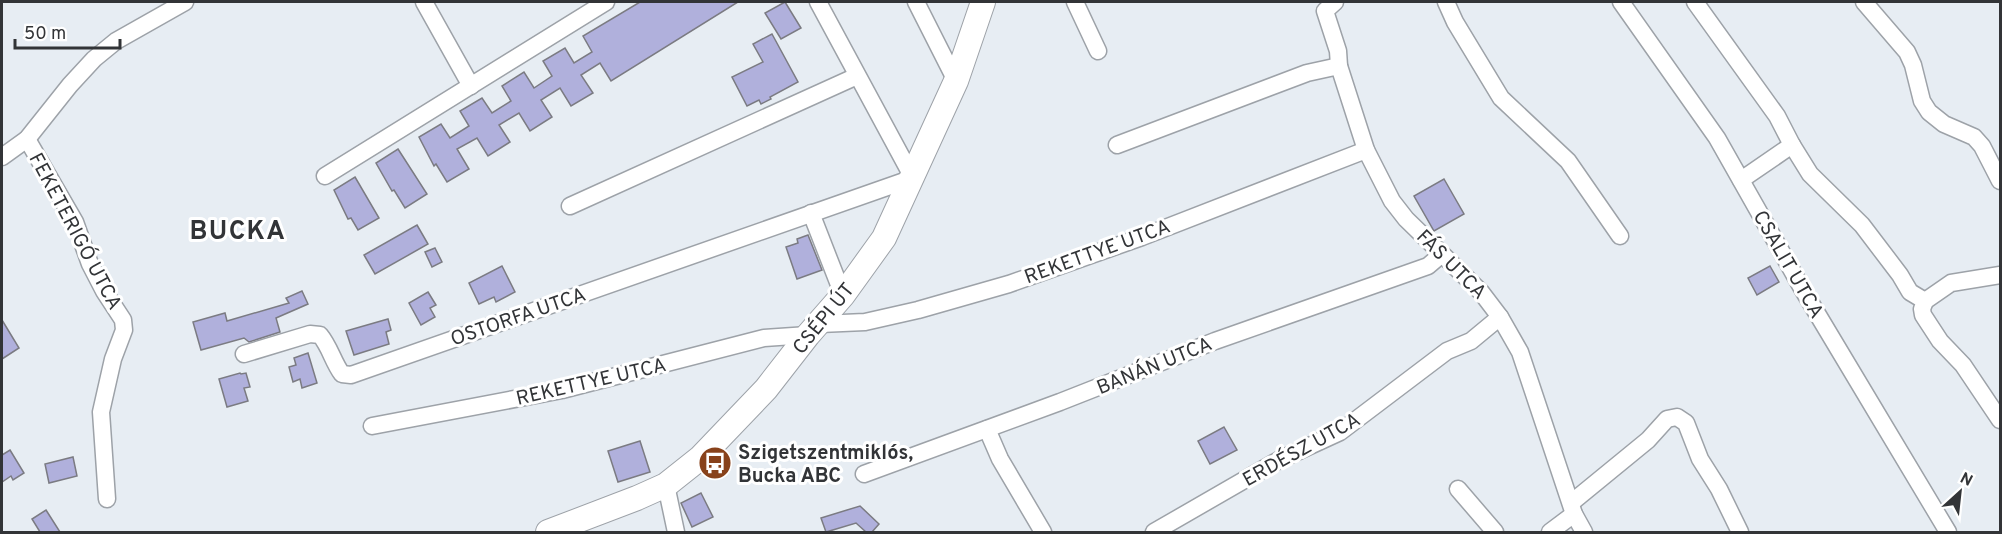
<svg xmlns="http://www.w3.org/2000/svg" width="2002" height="534" font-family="Overpass,sans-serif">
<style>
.building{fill:#b0b0dc;stroke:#7b7b82;stroke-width:1.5}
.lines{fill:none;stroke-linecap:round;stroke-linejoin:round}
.street-casing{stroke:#9da2a8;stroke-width:19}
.secondary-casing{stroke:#9da2a8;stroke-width:26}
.path{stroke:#91959a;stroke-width:2;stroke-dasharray:3 3;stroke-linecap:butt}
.street{stroke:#fff;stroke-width:16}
.secondary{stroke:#fff;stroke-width:24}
.labels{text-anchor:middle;stroke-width:6;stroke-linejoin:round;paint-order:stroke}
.street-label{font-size:20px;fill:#323437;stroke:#fff}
.poi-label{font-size:20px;font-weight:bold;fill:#323437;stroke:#fff;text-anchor:start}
.district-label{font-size:26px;font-weight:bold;letter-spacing:1.5px;fill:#323437;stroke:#fff}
</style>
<rect width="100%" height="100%" fill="#e7edf3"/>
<g class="building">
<polygon points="640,2 738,2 611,81 600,63 581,75 593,93 571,106 560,88 541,100 552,117 530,131 519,113 499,125 510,142 488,156 477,138 457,149 469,169 447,182 436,164 434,166 419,137 441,124 450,138 469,126 460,111 482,98 492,113 511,101 502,86 524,72 534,88 552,76 543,61 565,48 574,63 592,52 583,36"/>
<polygon points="785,2 801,28 781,39 765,13"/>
<polygon points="772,34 798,82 770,97 771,99 761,104 759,100 747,106 732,77 763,62 753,44"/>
<polygon points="398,149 427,194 405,208 394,190 392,191 376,163"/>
<polygon points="355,177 379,218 358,230 351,218 348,219 334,190"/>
<polygon points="1444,179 1464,214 1434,231 1414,196"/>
<polygon points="417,225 428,244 375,274 364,255"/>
<polygon points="808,235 822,270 797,279 786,247 798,243 797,239"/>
<polygon points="435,248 442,262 432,267 425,252"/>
<polygon points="502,266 515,292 496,302 494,297 479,304 469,283"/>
<polygon points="1770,266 1779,282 1757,295 1748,278"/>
<polygon points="302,291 308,304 276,318 280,332 249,342 244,338 201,350 193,322 225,313 227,321 289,303 286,298"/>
<polygon points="428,292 436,305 430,308 435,317 421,325 409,303"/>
<polygon points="388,319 391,330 386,332 389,344 354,355 346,331"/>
<polygon points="2,320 19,348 2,359"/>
<polygon points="308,353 317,383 302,388 300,379 293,382 289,367 296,365 294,358"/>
<polygon points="240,373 241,374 246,373 250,387 244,388 248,401 227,407 219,379"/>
<polygon points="1224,427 1237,450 1210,464 1198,441"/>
<polygon points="640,441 650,472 618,482 608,451"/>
<polygon points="10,450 24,473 13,480 11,476 2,482 2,455"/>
<polygon points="73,457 77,476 49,483 45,464"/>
<polygon points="701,493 713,517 692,527 681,503"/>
<polygon points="860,506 879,524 872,532 866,532 856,523 826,532 821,518"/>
<polygon points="46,510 60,532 40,532 32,519"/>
</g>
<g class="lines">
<defs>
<g id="street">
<polyline points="424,2 471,86"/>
<polyline points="916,2 956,81"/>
<polyline points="1075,2 1098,51"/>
<polyline points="1335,2 1325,11 1338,51 1339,66 1366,150 1392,201 1406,219 1481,292 1500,317 1520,352 1574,514 1584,532"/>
<polyline points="1446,2 1455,22 1501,98 1568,161 1620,236"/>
<polyline points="1621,2 1717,138 1803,290 1948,532"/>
<polyline points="1695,2 1777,116 1792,145 1810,174 1862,225 1900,275 1910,292 1925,301 1922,309 1923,315 1940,341 1963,365 2000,420"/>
<polyline points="1864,2 1907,52 1913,65 1922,101 1929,112 1944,124 1974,137 1982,146 2000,181"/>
<polyline points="27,139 75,222 90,264 104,291 123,320 124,330 113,359 101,412 107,499"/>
<polyline points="1117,145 1307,73 1339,66"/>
<polyline points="2,157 27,139 70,85 94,59 116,41 185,2"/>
<polyline points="325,176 606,2"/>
<polyline points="1741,180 1792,145"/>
<polyline points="570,206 857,76"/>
<polyline points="811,213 843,295"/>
<polyline points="1925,301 1951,283 2000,275"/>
<polyline points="820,324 865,322 918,310 1009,284 1142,237 1366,150"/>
<path d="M 244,354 L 310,334 L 320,335 C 330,347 333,362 342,374 L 351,375 L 913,178 L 818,2"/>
<polyline points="372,426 562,390 764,338 808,335"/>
<polyline points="987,429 1000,459 1043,532"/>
<polyline points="864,474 1060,402 1215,341 1428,266 1442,254"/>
<polyline points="666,485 676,532"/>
<polyline points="1458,489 1495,532"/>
<polyline points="1571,503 1648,440 1667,419 1677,417 1686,423 1700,459 1719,489 1740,532"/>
<polyline points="1154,532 1279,460 1340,432 1447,351 1471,341 1500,317"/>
<polyline points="1550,532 1574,514"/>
</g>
<polyline id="secondary" points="548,532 637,498 666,485 700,458 766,389 808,335 843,295 884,238 956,81 983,2"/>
</defs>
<use href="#street" class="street-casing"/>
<use href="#secondary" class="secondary-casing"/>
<polyline class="path" points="319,532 352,532"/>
<use href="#street" class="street"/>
<use href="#secondary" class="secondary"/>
</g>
<defs>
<symbol id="bus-disc" viewBox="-11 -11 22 22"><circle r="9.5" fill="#88421b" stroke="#fff"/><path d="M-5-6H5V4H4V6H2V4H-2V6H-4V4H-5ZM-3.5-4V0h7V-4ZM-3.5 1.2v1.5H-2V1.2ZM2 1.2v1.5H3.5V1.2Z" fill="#fff"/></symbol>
</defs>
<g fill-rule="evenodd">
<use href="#bus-disc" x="696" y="444" width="38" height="38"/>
</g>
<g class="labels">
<g class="street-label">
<text transform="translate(76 231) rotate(62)" y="7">FEKETERIGÓ UTCA</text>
<text transform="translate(1097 251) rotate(-20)" y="7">REKETTYE UTCA</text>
<text transform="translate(1452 264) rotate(45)" y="7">FÁS UTCA</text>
<text transform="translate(1789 264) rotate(60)" y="7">CSALIT UTCA</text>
<text transform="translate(518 316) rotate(-19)" y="7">OSTORFA UTCA</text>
<text transform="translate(823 318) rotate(-51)" y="7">CSÉPI ÚT</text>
<text transform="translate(1154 365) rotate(-22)" y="7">BANÁN UTCA</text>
<text transform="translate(591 381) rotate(-13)" y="7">REKETTYE UTCA</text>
<text transform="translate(1301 449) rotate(-29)" y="7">ERDÉSZ UTCA</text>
</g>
<g class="poi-label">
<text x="738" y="459">Szigetszentmiklós,<tspan x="738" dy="23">Bucka ABC</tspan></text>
</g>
<g class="district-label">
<text x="238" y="239">BUCKA</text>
</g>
</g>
<rect width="2002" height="534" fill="none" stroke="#323437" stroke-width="6"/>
<g transform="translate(1960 492) rotate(27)" stroke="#ffffff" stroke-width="4.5" paint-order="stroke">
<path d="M0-4.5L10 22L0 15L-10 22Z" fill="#323437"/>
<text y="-9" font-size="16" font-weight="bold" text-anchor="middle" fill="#323437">N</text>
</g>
<path d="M15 39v9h105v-9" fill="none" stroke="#323437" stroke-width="3"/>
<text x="24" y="39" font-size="18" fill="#323437" stroke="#ffffff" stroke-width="4.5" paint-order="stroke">50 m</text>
</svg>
